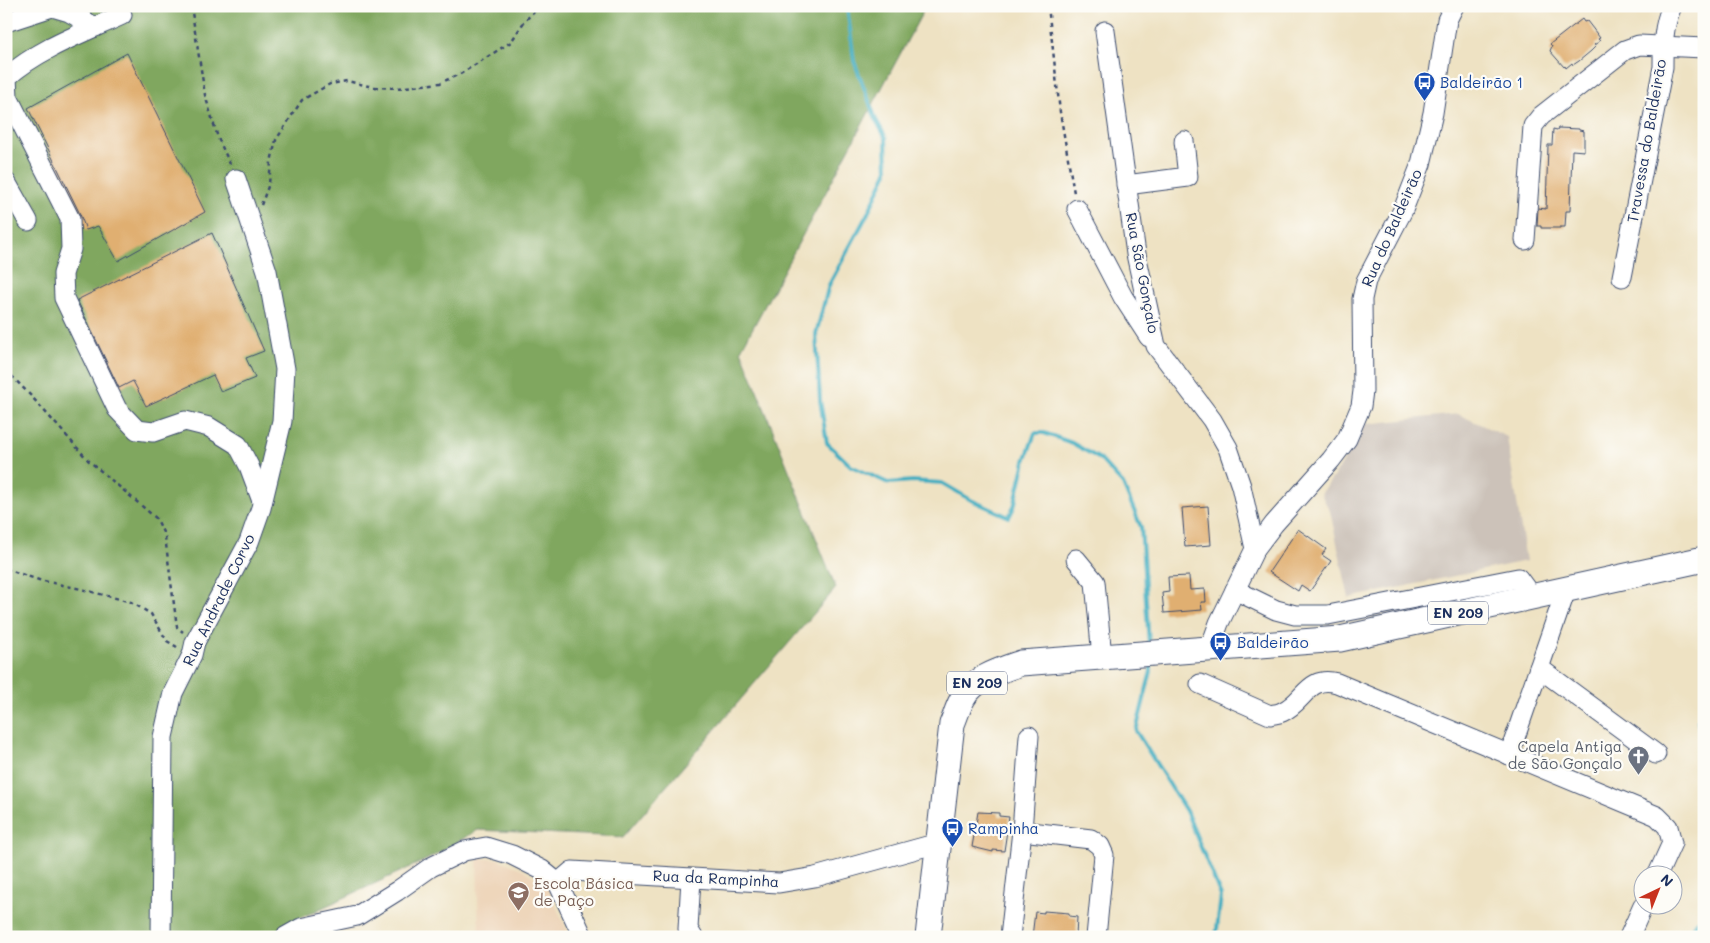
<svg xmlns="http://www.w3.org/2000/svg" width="1710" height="943" font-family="Mali,sans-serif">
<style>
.built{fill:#eed6bb}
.industrial{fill:#ccc2b9}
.forest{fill:#80a75e;stroke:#4e6b5e}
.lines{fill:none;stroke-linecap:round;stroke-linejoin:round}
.stream{stroke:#42aec1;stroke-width:4}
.river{stroke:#42aec1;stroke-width:24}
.building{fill:#e0af71}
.minor-casing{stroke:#3b4a6d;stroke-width:21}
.major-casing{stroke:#3b4a6d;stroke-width:27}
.path{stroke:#3b4a6d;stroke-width:2.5;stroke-dasharray:4 4;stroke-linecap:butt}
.minor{stroke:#fff;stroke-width:19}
.major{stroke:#fff;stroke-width:25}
.labels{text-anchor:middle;stroke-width:4.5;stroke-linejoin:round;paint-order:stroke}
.shield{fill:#fdfcf7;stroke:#5f6c8c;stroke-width:1}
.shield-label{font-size:14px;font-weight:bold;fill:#1b2f5e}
.transit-label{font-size:15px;fill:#164399;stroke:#fdfcf7;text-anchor:start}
.street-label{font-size:15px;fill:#1b2f5e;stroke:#fdfcf7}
.worship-label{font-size:15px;fill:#5b616d;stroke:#fdfcf7;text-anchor:end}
.education-label{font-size:15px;fill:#785e54;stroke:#fdfcf7;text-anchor:start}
</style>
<rect width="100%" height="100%" fill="#fdfcf7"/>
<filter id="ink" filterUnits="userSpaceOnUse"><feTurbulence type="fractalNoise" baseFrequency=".02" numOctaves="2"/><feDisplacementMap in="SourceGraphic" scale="10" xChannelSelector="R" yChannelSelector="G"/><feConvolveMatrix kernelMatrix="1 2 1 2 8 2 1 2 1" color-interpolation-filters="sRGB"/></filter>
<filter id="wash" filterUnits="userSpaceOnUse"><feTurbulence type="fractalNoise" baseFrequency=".0096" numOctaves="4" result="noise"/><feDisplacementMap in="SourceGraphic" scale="20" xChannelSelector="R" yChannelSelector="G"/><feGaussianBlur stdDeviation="1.12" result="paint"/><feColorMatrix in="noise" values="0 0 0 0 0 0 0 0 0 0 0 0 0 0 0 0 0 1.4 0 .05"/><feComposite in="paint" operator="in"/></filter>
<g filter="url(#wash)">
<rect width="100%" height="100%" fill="#eee2c3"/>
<polygon class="built" points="477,859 497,859 524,870 547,887 570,937 479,937"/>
<polygon class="industrial" points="1458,414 1507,437 1526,561 1349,598 1330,511 1321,494 1339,469 1366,424"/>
<polygon class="forest" points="6,6 926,6 741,350 836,588 623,837 478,830 428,859 298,919 267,937 6,937"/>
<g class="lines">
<g class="stream">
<polyline points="847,6 854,61 876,120 886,138 887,172 868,213 829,285 816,334 820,400 827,443 851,466 888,483 913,481 942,483 971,500 1009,517 1014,507 1025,461 1035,433 1044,433 1072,443 1100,459 1123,484 1141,527 1149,645"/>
<polyline points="1150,662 1151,671 1136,731 1186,811 1221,896 1216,937"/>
<polyline points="1704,716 1698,721 1701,734 1704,737"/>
</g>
<polyline class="river" points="1703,937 1704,929"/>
</g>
<g id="blocks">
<g class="building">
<polygon points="1582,19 1584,22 1587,21 1600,38 1598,39 1600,41 1594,45 1596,46 1591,51 1579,61 1573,65 1572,63 1566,68 1565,66 1564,67 1550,51 1552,46 1550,44"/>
<polygon points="127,53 205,212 118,261 98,226 86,230 80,214 28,108"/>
<polygon points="1558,128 1579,129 1579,130 1584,131 1584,151 1572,150 1570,211 1566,211 1565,227 1560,227 1560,228 1541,228 1541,226 1537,226 1538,208 1546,209 1548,145 1552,145 1553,129 1557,130"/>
<polygon points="212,233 264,351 246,358 255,378 221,392 213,375 146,406 133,381 119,388 77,300"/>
<polygon points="1208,506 1211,545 1185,547 1182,508"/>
<polygon points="1298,529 1326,549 1322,555 1331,561 1310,591 1301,585 1298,591 1269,572"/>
<polygon points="1189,576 1190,590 1205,589 1206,602 1201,602 1202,610 1164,613 1162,593 1169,592 1168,577"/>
<polygon points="978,812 999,813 999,816 1009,817 1004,851 993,850 993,852 972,847"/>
<polygon points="1044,911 1069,913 1069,916 1077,917 1076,937 1032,937 1035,912 1044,913"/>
</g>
</g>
</g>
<g filter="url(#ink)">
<use href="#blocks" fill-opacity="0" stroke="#3b4a6d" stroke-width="1"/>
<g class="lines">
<defs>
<g id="minor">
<path d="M 122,15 C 83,33 40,48 7,77 L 8,97 L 70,219 L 71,249 L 63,274 L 64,298 L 117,409 L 137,430 L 153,432 L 185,421 L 209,427 L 238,445 L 249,466 L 262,501"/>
<polyline points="6,22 52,7 69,12 95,27"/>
<polyline points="1105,31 1136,254 1156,346 1212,420 1228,448 1241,486 1255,549"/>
<polyline points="6,182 28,221"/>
<polyline points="1126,185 1188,177 1184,141"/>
<polyline points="1077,209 1123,297 1149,337"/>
<polyline points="1525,240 1533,126 1541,116 1625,50 1639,45 1704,48"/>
<path d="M 1622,277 L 1663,67 C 1663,45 1663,26 1672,6"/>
<polyline points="1076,559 1095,582 1102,657"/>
<polyline points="1235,590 1276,610 1295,615 1328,615 1518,578 1532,597"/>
<polyline points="1210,648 1219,623 1255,549 1274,524 1331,460 1347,439 1361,406 1363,391 1362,299 1366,281 1403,210 1421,164 1433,113 1447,20 1454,6"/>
<polyline points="1539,668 1656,754"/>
<path d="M 1200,684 L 1270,715 C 1274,714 1278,714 1282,712 C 1305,702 1307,675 1337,683 L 1657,816 L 1668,827 L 1672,843 L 1657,876"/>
<polyline points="1509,755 1566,590"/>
<polyline points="1022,831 1091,839 1100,846 1104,855 1096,937"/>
<polyline points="691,879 688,929 693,937"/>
<polyline points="558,883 572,871 779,883 815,877 938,843"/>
<polyline points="161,937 163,737 173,693 192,655 195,642 249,542 261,508 282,421 285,369 267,271 236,179"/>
<polyline points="285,937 301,928 357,916 397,891 431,867 464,851 486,847 512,855 542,870 558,883 583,937"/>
<polyline points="1010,937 1022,831 1029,736"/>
<polyline points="1629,937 1643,906"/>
</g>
<path id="major" d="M 928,937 L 952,724 C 956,715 958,706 963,698 C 974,678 1001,670 1021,663 L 1340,639 L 1704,559"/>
</defs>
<use href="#minor" class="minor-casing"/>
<use href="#major" class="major-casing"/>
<g class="path">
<polyline points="191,6 205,95 218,138 230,164"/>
<polyline points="1048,6 1060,112 1074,193"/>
<polyline points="261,205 269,184 271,162 276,140 302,100 330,84 347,81 373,87 397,88 440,83 462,73 511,42 524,22 537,8 541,6"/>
<polyline points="6,370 32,397 88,460 157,519 165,537 177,627 183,632"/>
<polyline points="6,569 39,580 81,589 131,602 151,614 167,641 177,647"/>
</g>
<use href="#minor" class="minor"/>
<use href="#major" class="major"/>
</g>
</g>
<defs>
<symbol id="bus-pin" viewBox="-11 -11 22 30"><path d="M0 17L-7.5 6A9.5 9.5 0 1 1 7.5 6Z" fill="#1a4fb4" stroke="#fdfcf7"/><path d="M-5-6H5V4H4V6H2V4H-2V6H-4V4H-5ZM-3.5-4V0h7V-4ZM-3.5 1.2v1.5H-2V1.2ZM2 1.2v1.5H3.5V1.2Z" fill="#fff"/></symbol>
<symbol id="church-pin" viewBox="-11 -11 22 30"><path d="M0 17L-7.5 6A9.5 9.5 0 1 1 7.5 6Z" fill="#6b7280" stroke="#fdfcf7"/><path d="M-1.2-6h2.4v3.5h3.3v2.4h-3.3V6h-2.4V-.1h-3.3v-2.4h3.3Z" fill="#fff"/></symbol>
<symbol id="school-pin" viewBox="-11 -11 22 30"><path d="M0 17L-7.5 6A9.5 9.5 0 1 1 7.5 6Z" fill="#8d6e63" stroke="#fdfcf7"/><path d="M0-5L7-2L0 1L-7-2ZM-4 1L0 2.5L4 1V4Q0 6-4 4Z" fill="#fff"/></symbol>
</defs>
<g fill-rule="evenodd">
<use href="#bus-pin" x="1412" y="70" width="25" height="34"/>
<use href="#bus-pin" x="1208" y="630" width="25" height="34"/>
<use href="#church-pin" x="1626" y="744" width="25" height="34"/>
<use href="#bus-pin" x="940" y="816" width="25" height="34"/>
<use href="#school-pin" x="506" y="880" width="25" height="34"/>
</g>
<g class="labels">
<g class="shield">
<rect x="1428" y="601.5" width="60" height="23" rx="4"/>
<rect x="947" y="671.5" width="60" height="23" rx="4"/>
</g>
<g class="shield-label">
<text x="1458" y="618">EN 209</text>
<text x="977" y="688">EN 209</text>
</g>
<g class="transit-label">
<text x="1440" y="88">Baldeirão 1</text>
<text x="1237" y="648">Baldeirão</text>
<text x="968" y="834">Rampinha</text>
</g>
<g class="street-label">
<text transform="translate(1647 141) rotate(-80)" y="5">Travessa do Baldeirão</text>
<text transform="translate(1392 228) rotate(-66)" y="5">Rua do Baldeirão</text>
<text transform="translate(1142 273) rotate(79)" y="5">Rua São Gonçalo</text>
<text transform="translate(219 600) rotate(-64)" y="5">Rua Andrade Corvo</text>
<text transform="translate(716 879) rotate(3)" y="5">Rua da Rampinha</text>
</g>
<g class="worship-label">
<text x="1622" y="752">Capela Antiga<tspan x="1622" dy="17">de São Gonçalo</tspan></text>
</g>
<g class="education-label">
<text x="534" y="889">Escola Básica<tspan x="534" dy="17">de Paço</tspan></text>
</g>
</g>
<rect width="1710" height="943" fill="none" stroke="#fdfcf7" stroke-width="25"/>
<g transform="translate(1658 890) rotate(43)"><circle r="24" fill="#fdfcf7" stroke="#a3aaba"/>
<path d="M0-4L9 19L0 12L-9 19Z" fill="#c8321e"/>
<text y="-8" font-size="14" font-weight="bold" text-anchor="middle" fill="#1b2f5e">N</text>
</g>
</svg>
